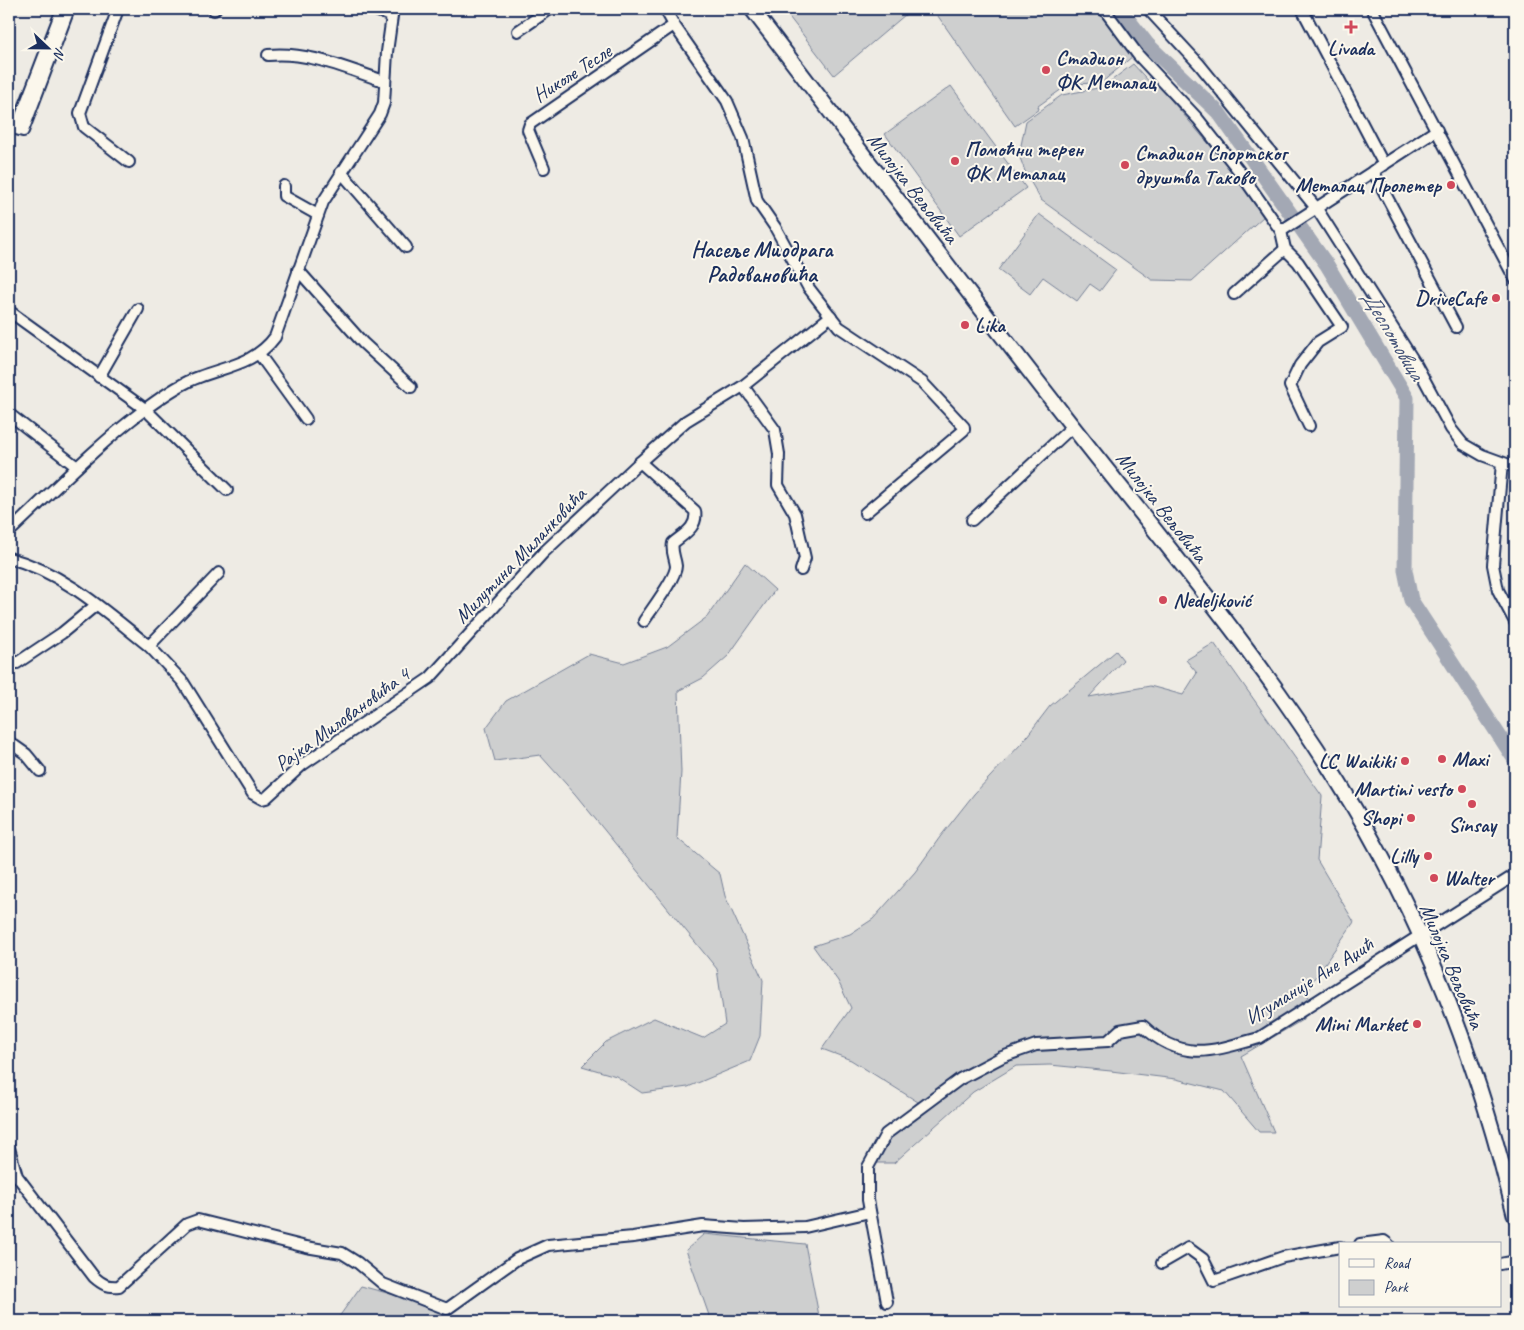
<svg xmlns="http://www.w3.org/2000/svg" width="1524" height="1330" font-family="Caveat,sans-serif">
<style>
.green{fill:#cecfcf;stroke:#747f96}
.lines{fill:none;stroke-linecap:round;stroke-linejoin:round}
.stream{stroke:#6d7892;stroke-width:2.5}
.river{stroke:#a3a8b4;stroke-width:15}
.minor-casing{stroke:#1b2f5e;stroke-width:14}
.major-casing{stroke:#1b2f5e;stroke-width:18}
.minor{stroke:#fbf7ec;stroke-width:10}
.major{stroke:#fbf7ec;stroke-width:14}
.poi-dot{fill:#d1495b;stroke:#fbf7ec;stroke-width:2}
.labels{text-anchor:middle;stroke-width:4;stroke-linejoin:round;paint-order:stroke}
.poi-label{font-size:21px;font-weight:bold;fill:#1b2f5e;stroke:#fbf7ec;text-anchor:start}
.street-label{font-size:21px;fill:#1b2f5e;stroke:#fbf7ec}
.neighbourhood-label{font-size:22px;font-weight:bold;fill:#1b2f5e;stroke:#fbf7ec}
.water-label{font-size:22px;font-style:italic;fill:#445378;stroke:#fbf7ec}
</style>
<rect width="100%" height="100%" fill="#eeebe4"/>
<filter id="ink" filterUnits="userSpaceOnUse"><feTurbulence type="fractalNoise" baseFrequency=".02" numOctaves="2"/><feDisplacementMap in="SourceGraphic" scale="10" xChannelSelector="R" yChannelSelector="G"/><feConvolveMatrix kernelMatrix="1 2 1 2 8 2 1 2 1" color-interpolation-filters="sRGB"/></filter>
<g filter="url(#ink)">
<g class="green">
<polygon points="783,9 912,9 834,75"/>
<polygon points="933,9 1100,9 1133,56 1101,83 1069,84 1038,106 1039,109 1015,126"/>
<polygon points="1133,64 1154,87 1159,86 1251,193 1264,216 1192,281 1152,280 1041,200 1026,174 1019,155 1026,121 1062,95 1103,87"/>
<polygon points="951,86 1026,188 959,236 885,134"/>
<polygon points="1039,214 1116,270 1100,291 1090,284 1077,301 1043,277 1030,294 998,270"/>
<polygon points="745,563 775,590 728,656 703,678 678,691 681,772 677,838 720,874 725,896 763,980 760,1036 750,1061 688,1087 642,1093 616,1076 582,1066 606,1042 654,1018 703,1038 725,1024 717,969 575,794 540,755 495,761 486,728 506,701 589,654 624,663 667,647 707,617"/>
<polygon points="1214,643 1322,796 1317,860 1354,922 1311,983 1304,1019 1241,1056 1274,1132 1259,1132 1224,1091 1176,1079 1111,1071 1050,1065 1016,1066 973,1092 894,1163 863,1163 889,1127 918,1102 851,1060 822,1049 851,1008 838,981 813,946 850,934 873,919 915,872 940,837 974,794 1021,744 1050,706 1116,651 1123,660 1089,697 1150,686 1183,695 1197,673 1186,660"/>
<polygon points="704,1234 805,1244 820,1321 711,1321 686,1250"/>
<polygon points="361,1286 454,1311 446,1321 336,1321"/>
</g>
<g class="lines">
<polyline class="stream" points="1502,739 1515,746"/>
<polyline class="river" points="1120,9 1148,45 1219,113 1327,265 1407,398 1405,570 1411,600 1515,760"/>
<defs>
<g id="minor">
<polyline points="62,9 16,129 23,131 69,9"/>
<polyline points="118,9 80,113 84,127 129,162"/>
<polyline points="373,9 391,16"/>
<polyline points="665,9 674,25 727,101 743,138 757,201 775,227 808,287 839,327 922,382 964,427 964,430 865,513"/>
<polyline points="1104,9 1138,55 1198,119 1239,171 1281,231 1285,249 1298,262 1342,327 1318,342 1300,365 1290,386 1309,426"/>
<polyline points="1148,9 1199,64 1317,209 1417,366 1451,429 1463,444 1482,455 1515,467"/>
<polyline points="1302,9 1384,165"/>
<polyline points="1372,9 1515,279"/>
<polyline points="214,10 215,9"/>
<polyline points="518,31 550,9"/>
<path d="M 268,55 C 309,51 347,69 384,81"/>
<polyline points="544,168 528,130 530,124 674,25"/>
<polyline points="1373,171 1456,327"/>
<polyline points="341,172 406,247"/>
<polyline points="284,186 284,196 318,215"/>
<polyline points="1281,231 1437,130"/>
<polyline points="298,270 363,343 411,387"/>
<polyline points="1234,294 1285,249"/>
<polyline points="9,311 145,409 227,490"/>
<polyline points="259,354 306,419"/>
<polyline points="99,377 138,309"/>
<polyline points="743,386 775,430 779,454 778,485 795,514 805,558 801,570"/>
<polyline points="9,414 77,467"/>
<path d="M 640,462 L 695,511 C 698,527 684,534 673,543 C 671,552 675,557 676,566 C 676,578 651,610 644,621"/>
<polyline points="1502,463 1493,565 1498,590 1515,622"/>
<polyline points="972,520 1073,426"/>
<path d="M 9,532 C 53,491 96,446 144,410 C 160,398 181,383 199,377 C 228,366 256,363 275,337 L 323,202 L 380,114 L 384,103 L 387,52 L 393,9"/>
<path d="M 9,558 C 63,572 106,612 149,646 L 219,573"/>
<polyline points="149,646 183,682 253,794 262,799 266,798 302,765 430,678 543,553 640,462 686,421 743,386 831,316"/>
<polyline points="17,663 62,633 96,605"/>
<polyline points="9,742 26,754 40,771"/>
<path d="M 9,1148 L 17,1176 L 94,1277 C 103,1285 108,1287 119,1286 L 187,1224 L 198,1220 L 306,1247 L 342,1253 L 358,1263 L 383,1284 L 447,1309 L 517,1259 L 548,1245 L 633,1237 L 703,1226 L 744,1229 L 805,1227 L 870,1212"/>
<polyline points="1360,1244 1384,1241 1388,1244"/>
<polyline points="1162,1263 1188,1248 1203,1259 1214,1281 1283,1257 1340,1247"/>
<polyline points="1500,1264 1515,1261"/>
<path d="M 887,1302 L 868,1200 L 868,1167 L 886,1134 L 960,1079 L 1002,1057 L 1036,1045 L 1108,1041 L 1120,1030 L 1143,1026 C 1182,1063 1213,1051 1259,1038 L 1515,875"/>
</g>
<path id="major" d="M 752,9 C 857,147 962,285 1069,422 C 1167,547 1272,670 1353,806 C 1428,932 1481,1073 1515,1216"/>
</defs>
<use href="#minor" class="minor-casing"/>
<use href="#major" class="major-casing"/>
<use href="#minor" class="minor"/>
<use href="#major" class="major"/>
</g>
</g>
<g class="poi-dot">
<path d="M1348.5 19.5h5v5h5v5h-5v5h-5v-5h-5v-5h5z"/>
<circle cx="1046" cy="70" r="5"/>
<circle cx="955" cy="161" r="5"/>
<circle cx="1125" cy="165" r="5"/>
<circle cx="1451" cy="185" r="5"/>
<circle cx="1496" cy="298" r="5"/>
<circle cx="965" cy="325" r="5"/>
<circle cx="1163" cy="600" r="5"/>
<circle cx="1442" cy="759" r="5"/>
<circle cx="1405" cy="761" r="5"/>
<circle cx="1462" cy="789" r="5"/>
<circle cx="1472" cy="804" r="5"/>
<circle cx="1411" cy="818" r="5"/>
<circle cx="1428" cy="856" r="5"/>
<circle cx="1434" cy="878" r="5"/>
<circle cx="1417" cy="1024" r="5"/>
</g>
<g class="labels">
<g class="poi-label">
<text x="1351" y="55" text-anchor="middle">Livada</text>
<text x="1056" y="65">Стадион<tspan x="1056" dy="24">ФК Металац</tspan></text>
<text x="965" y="156">Помоћни терен<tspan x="965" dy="24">ФК Металац</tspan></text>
<text x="1135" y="160">Стадион Спортског<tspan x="1135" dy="24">друштва Таково</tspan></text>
<text x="1441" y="192" text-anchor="end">Металац Пролетер</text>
<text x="1486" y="305" text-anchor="end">DriveCafe</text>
<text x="975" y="332">Lika</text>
<text x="1173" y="607">Nedeljković</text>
<text x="1452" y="766">Maxi</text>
<text x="1395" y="768" text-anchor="end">LC Waikiki</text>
<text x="1452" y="796" text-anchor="end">Martini vesto</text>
<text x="1401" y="825" text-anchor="end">Shopi</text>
<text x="1472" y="832" text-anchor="middle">Sinsay</text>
<text x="1418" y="863" text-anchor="end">Lilly</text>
<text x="1444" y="885">Walter</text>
<text x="1407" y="1031" text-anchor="end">Mini Market</text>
</g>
<g class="street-label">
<text transform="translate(572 73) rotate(-33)" y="7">Николе Тесле</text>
<text transform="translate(913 188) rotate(52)" y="7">Милојка Вељовића</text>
<text transform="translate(1162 507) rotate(52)" y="7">Милојка Вељовића</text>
<text transform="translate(520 555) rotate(-46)" y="7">Милутина Миланковића</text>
<text transform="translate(342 719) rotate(-36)" y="7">Рајка Миловановића 4</text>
<text transform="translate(1452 966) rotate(67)" y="7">Милојка Вељовића</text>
<text transform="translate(1309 981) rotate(-32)" y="7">Игуманије Ане Аџић</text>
</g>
<g class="neighbourhood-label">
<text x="762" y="257">Насеље Миодрага<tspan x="762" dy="25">Радовановића</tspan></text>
</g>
<g class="water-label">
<text transform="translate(1394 335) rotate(59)" y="8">Деспотовица</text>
</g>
</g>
<rect width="1524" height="1330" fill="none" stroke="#fbf7ec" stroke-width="30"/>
<rect x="15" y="15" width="1494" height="1300" fill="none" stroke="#1b2f5e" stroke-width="2" filter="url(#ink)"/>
<rect x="1339" y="1242" width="162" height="65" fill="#fbf7ec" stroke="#a1a7b3"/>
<rect x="1349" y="1259" width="25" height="8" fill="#fbf7ec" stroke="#a1a7b3"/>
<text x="1384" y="1268" font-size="15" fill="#1b2f5e">Road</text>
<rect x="1349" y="1280" width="25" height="15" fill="#cecfcf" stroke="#a1a7b3"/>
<text x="1384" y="1292" font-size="15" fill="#1b2f5e">Park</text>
<g transform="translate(48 48) rotate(112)" stroke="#fbf7ec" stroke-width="4" paint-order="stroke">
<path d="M0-4L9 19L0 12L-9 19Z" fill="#1b2f5e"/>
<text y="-8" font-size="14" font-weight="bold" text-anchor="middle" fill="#1b2f5e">N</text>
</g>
</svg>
